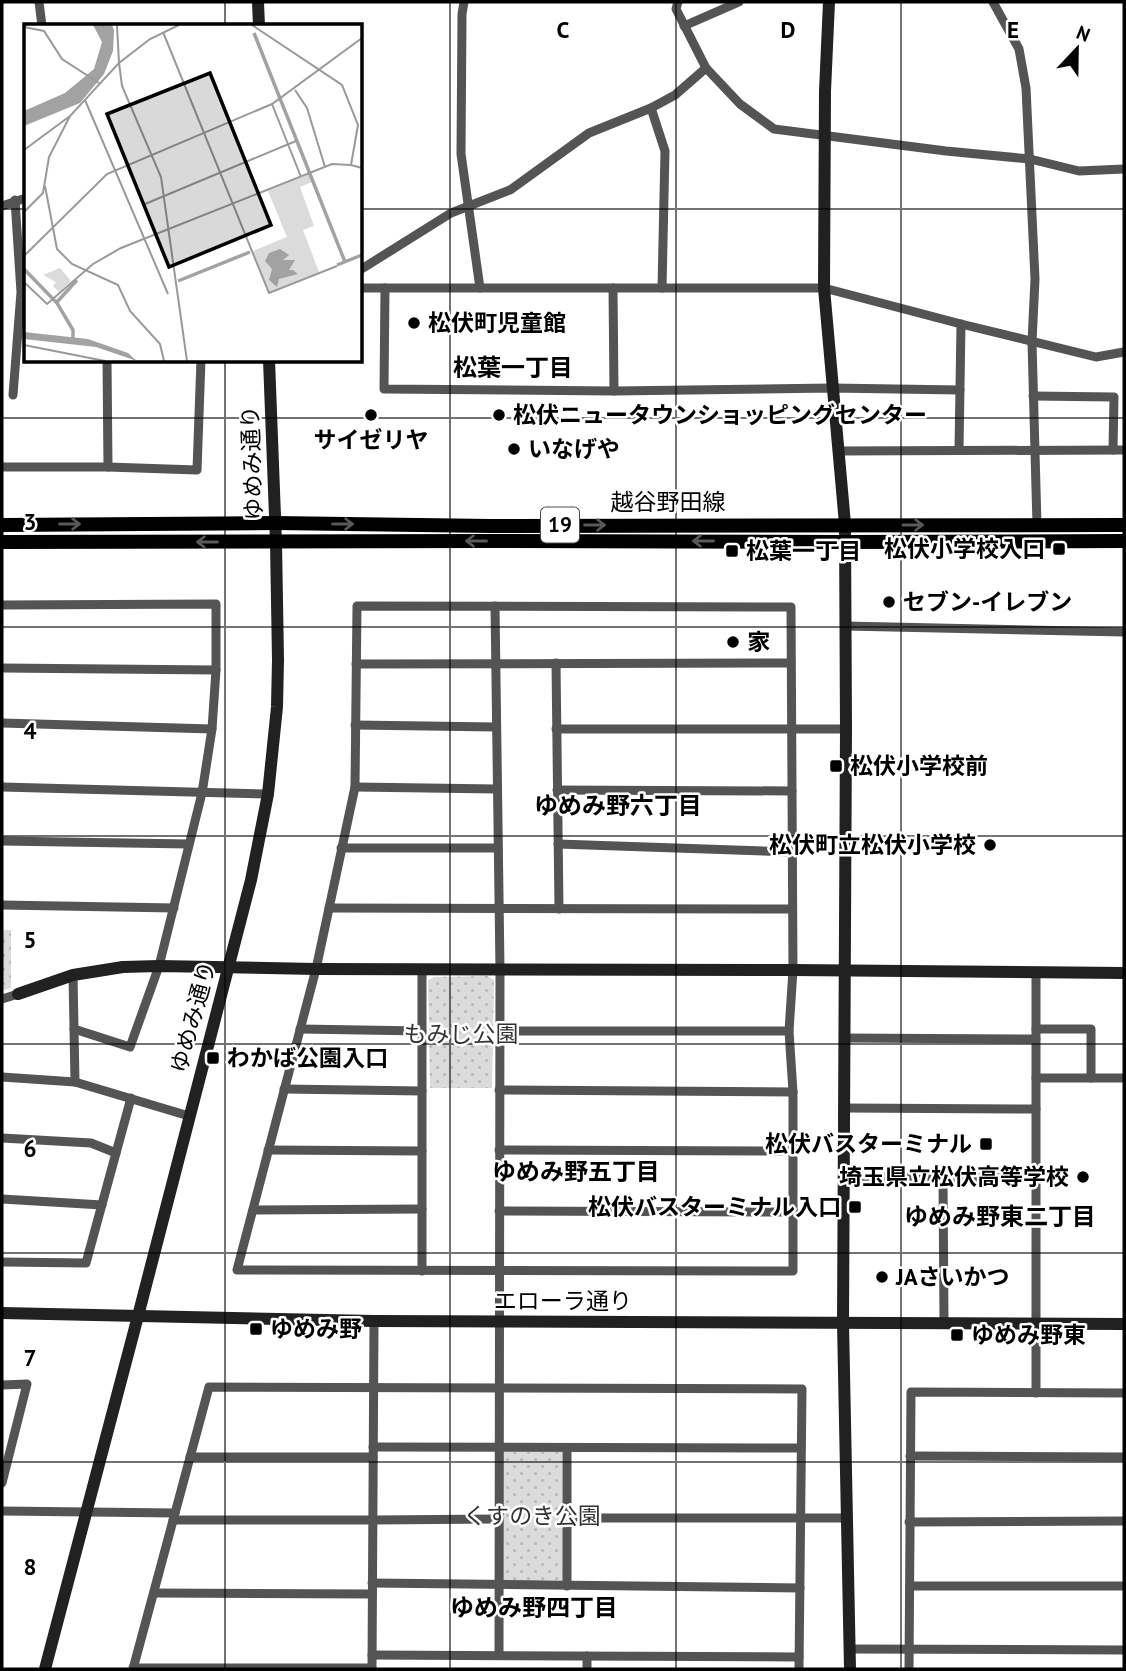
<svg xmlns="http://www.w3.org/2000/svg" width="1126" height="1671" font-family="'PT Sans','Noto Sans JP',sans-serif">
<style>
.park{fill:url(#park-dots)}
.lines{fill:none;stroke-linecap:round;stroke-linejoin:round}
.street{stroke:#545454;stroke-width:9}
.secondary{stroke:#212121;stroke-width:12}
.primary{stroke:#000;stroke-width:14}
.oneway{stroke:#595959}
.grid{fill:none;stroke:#000;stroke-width:2;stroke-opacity:0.55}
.poi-dot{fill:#000;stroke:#fff;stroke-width:2.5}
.labels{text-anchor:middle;stroke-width:5;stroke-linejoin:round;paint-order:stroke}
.shield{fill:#fff;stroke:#4c4c4c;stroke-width:2}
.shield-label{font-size:21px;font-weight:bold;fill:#000}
.poi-label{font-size:23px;font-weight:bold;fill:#000;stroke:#fff;text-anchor:start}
.street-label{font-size:23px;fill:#000;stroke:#fff}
.park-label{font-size:23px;fill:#323232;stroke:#fff}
.neighbourhood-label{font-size:24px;font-weight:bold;fill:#000;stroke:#fff}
.inset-river{fill:none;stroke:#a2a2a2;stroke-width:3.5}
.inset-road{fill:none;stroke:#999;stroke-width:2}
.view{fill:#000;fill-opacity:0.15;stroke:#000;stroke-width:3.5}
.inset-edge{fill:none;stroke:#000;stroke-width:3.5}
.grid-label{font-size:23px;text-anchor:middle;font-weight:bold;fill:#000;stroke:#fff;stroke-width:5;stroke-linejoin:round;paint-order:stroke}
</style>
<defs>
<pattern id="park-dots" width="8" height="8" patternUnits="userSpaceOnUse" patternTransform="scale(1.75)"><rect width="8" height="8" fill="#dbdbdb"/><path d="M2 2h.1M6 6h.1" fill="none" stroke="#bababa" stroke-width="1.8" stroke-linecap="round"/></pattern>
</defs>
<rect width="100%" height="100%" fill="#fff"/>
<g class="park">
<polygon points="2,930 11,930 11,988 2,991"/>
<polygon points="488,976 494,980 492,1088 430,1088 428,980 434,977"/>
<polygon points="502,1452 562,1452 563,1580 503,1581"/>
</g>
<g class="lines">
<g class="street">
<polyline points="39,2 42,26"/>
<polyline points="464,2 462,14 461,154 480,288"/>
<polyline points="678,2 676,9 706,68 740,104 774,129 946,151 1030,159 1079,171 1124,169"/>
<polyline points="993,2 1019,49 1026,88 1035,279 1032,342 1037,525"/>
<polyline points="684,26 739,2"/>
<polyline points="651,108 665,151 662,288"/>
<polyline points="2,206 26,198"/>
<polyline points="360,270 451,213 510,190 589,133 651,108 675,95 706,68"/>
<polyline points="360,288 824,288 961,324 1096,357 1124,352"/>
<polyline points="385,288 384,389 614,391 832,388 960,390"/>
<polyline points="613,288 614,391"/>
<polyline points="107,360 108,467"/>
<polyline points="13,395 21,292 15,200"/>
<polyline points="1033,396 1114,397 1113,450"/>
<polyline points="959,450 961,324"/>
<polyline points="839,451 1124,450"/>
<polyline points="2,467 108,467 197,470 201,360"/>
<polyline points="2,605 216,604 216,670 212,729 202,793 159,966 130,1047 74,1029"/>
<polygon points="357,606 791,607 793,970 789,1031 793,1092 793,1271 237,1270 316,969 355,787"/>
<polyline points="495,606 500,969 499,1655"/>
<polyline points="845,626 1124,632"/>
<polyline points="556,663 559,909"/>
<polyline points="356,664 791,663"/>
<polyline points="2,668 216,670"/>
<polyline points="2,723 212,729"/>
<polyline points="355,725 496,727"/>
<polyline points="556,729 846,729"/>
<polyline points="2,787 268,794"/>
<polyline points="355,787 497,789"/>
<polyline points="557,790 792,791"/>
<polyline points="2,841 189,844"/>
<polyline points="558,844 792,852"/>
<polyline points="341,848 498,848"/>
<polyline points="2,905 174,908"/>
<polyline points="329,908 792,909"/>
<polyline points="73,975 75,1082"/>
<polyline points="2,999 18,994"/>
<polyline points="300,1029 422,1031"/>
<polyline points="1036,1029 1091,1029 1091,1078"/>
<polyline points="500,1031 789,1031"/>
<polyline points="844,1038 1036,1039"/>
<polyline points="2,1077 75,1082 189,1116"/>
<polyline points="1036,1078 1124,1078"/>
<polyline points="284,1089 422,1091"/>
<polyline points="499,1090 793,1092"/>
<polyline points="845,1108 1036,1109"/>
<polyline points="2,1138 91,1143 116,1153"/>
<polyline points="268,1150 422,1151"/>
<polyline points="499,1150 793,1151"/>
<polyline points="844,1177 1036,1178"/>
<polyline points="943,1177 944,1323"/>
<polyline points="2,1199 102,1205"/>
<polyline points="253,1210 422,1209"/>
<polyline points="499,1211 794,1212"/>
<polyline points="2,1262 86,1263 131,1098"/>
<polyline points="422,1271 422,970"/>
<polyline points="2,1385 27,1384 2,1483"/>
<polyline points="1036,1393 1036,973"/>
<polyline points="373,1447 801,1448"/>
<polyline points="567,1448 567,1586"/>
<polyline points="910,1456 1124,1457"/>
<polyline points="190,1457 373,1457"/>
<polyline points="2,1511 175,1513"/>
<polyline points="567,1518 847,1518"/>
<polyline points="173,1520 373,1520 499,1519"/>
<polyline points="909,1522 1124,1521"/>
<polyline points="372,1583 800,1588"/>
<polyline points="910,1586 1124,1586"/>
<polyline points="154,1593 372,1594"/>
<polyline points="850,1649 1124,1650"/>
<polyline points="372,1655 799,1657"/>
<polyline points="133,1668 372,1668"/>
<polyline points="133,1669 209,1387 802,1389 799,1669"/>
<polyline points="372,1669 374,1321"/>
<polyline points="587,1669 587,1656"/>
<polyline points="909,1669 911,1392 1124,1393"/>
</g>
<g class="secondary">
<polyline points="258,2 259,26"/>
<polyline points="829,2 825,91 824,288 845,524 846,729 843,1323 850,1669"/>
<polyline points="18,994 73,975 123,967 159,966 316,969 793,970 1124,973"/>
<polyline points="2,1313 374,1321 1124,1324"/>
<polyline points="45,1669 138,1316 251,880 268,794 277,707 278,660 276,542 269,360"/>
</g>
<g class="primary">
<polyline points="2,525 275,523 490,526 1124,525"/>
<polyline points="2,542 490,541 845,542 1124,541"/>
</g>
</g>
<defs><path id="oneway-shaft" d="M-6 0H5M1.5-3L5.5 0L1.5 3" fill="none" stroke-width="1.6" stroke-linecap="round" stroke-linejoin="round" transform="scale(1.75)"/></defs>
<g class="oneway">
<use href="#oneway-shaft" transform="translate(70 524)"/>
<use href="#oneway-shaft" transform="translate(343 524)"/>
<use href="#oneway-shaft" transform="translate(595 525)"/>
<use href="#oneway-shaft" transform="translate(913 525)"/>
<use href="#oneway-shaft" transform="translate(476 541) rotate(180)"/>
<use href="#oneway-shaft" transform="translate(703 541) rotate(-180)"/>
<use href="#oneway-shaft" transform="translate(207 542) rotate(180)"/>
</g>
<path class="grid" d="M 225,2 L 225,26M 450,2 L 450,1669M 676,2 L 676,1669M 901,2 L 901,1669M 2,209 L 26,209M 360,209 L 1124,209M 225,360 L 225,1669M 2,418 L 1124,418M 2,627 L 1124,627M 2,836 L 1124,836M 2,1044 L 1124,1044M 2,1253 L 1124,1253M 2,1462 L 1124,1462"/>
<g class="poi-dot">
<circle cx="414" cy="323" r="7"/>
<circle cx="371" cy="415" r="7"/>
<circle cx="499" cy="415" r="7"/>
<circle cx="514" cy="449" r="7"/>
<rect x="1052" y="542" width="14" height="14" rx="3.5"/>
<rect x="725" y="544" width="14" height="14" rx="3.5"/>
<circle cx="889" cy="602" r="7"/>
<circle cx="733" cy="642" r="7"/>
<rect x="829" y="759" width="14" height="14" rx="3.5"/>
<circle cx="990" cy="845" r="7"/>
<rect x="206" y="1051" width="14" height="14" rx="3.5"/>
<rect x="979" y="1137" width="14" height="14" rx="3.5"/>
<circle cx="1083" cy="1177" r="7"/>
<rect x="848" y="1200" width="14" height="14" rx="3.5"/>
<circle cx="882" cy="1277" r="7"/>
<rect x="249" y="1322" width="14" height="14" rx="3.5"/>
<rect x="950" y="1328" width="14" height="14" rx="3.5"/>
</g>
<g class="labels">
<rect class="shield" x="541" y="507.5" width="38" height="35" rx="5"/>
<g class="shield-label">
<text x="560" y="532">19</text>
</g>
<g class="poi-label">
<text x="428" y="331">松伏町児童館</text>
<text x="513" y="423">松伏ニュータウンショッピングセンター</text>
<text x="371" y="448" text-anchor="middle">サイゼリヤ</text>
<text x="528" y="457">いなげや</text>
<text x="1045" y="557" text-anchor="end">松伏小学校入口</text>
<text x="746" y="559">松葉一丁目</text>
<text x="903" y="610">セブン-イレブン</text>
<text x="747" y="650">家</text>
<text x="850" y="774">松伏小学校前</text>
<text x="976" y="853" text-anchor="end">松伏町立松伏小学校</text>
<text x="227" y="1066">わかば公園入口</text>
<text x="972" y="1152" text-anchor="end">松伏バスターミナル</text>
<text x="1069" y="1185" text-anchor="end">埼玉県立松伏高等学校</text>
<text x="841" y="1215" text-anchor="end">松伏バスターミナル入口</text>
<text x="896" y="1285">JAさいかつ</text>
<text x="270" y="1337">ゆめみ野</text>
<text x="971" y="1343">ゆめみ野東</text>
</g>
<g class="street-label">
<text transform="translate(252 463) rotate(-92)" y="8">ゆめみ通り</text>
<text x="668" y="510">越谷野田線</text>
<text transform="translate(193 1017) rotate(-75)" y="8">ゆめみ通り</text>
<text x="563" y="1309">エローラ通り</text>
</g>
<g class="park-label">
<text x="461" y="1042">もみじ公園</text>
<text x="532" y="1524">くすのき公園</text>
</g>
<g class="neighbourhood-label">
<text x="513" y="376">松葉一丁目</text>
<text x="618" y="814">ゆめみ野六丁目</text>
<text x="576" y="1180">ゆめみ野五丁目</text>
<text x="1000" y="1225">ゆめみ野東二丁目</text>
<text x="534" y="1616">ゆめみ野四丁目</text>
</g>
</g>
<g transform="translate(24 24)">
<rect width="338" height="338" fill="#fff"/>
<path d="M 36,244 L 47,257 L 35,268 L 29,262 L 32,258 L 19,251 Z" fill="#dbdbdb"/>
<path d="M 285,150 L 288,158 L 276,163 L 290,202 L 279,206 L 295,248 L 245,268 L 229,227 L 263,213 L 244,167 Z" fill="#dbdbdb"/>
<path d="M 69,1 L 88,1 L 90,6 L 89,27 L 80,50 L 56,79 L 0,102 L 0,87 L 41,69 L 70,45 L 78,18 ZM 256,225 L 265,231 L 259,236 L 271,236 L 265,246 L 269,246 L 274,250 L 255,255 L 253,263 L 245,256 L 248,245 L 241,237 L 245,229 ZM 0,308 L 64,315 L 104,329 L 113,337 L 72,323 L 0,315 Z" fill="#a2a2a2"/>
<path class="inset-river" d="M 230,9 L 321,238M 313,241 L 338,231M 0,245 L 33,279 L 49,306 L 49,317M 154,257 L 226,228M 33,278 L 53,256"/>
<path class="inset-road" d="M 155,1 L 126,15 L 95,39 L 98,62 L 137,153 L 163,337M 228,1 L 318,61 L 334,101 L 327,141 L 338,144M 0,3 L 20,7 L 38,35 L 75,59M 139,8 L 245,269 L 313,242M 271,66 L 283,84 L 301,143M 61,76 L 144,270M 248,80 L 277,153M 0,126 L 46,92M 21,162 L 33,225 L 48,240 L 94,261 L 106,287 L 136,320 L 140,337M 121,180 L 272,117M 0,188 L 19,169 L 25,133 L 46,92 L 95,39 L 93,1M 0,232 L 83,150 L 248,80 L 338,14M 0,258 L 23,280 L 69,240 L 97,224 L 308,140 L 327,141M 0,321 L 81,337"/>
<path class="view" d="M 186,49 L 247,201 L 145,243 L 83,90 Z"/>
<rect width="338" height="338" class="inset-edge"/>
</g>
<g class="grid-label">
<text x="563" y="38">C</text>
<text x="788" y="38">D</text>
<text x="1013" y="38">E</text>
<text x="30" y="530">3</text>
<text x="30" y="739">4</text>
<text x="30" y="948">5</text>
<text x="30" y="1157">6</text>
<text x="30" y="1366">7</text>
<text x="30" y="1575">8</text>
</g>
<rect width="1126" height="1671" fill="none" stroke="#000000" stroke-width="7"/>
<g transform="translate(1077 49) rotate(22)" stroke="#ffffff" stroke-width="5" paint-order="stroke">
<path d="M0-5L12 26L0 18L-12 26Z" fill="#000000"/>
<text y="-10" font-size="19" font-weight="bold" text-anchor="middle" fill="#000000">N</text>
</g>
</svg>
